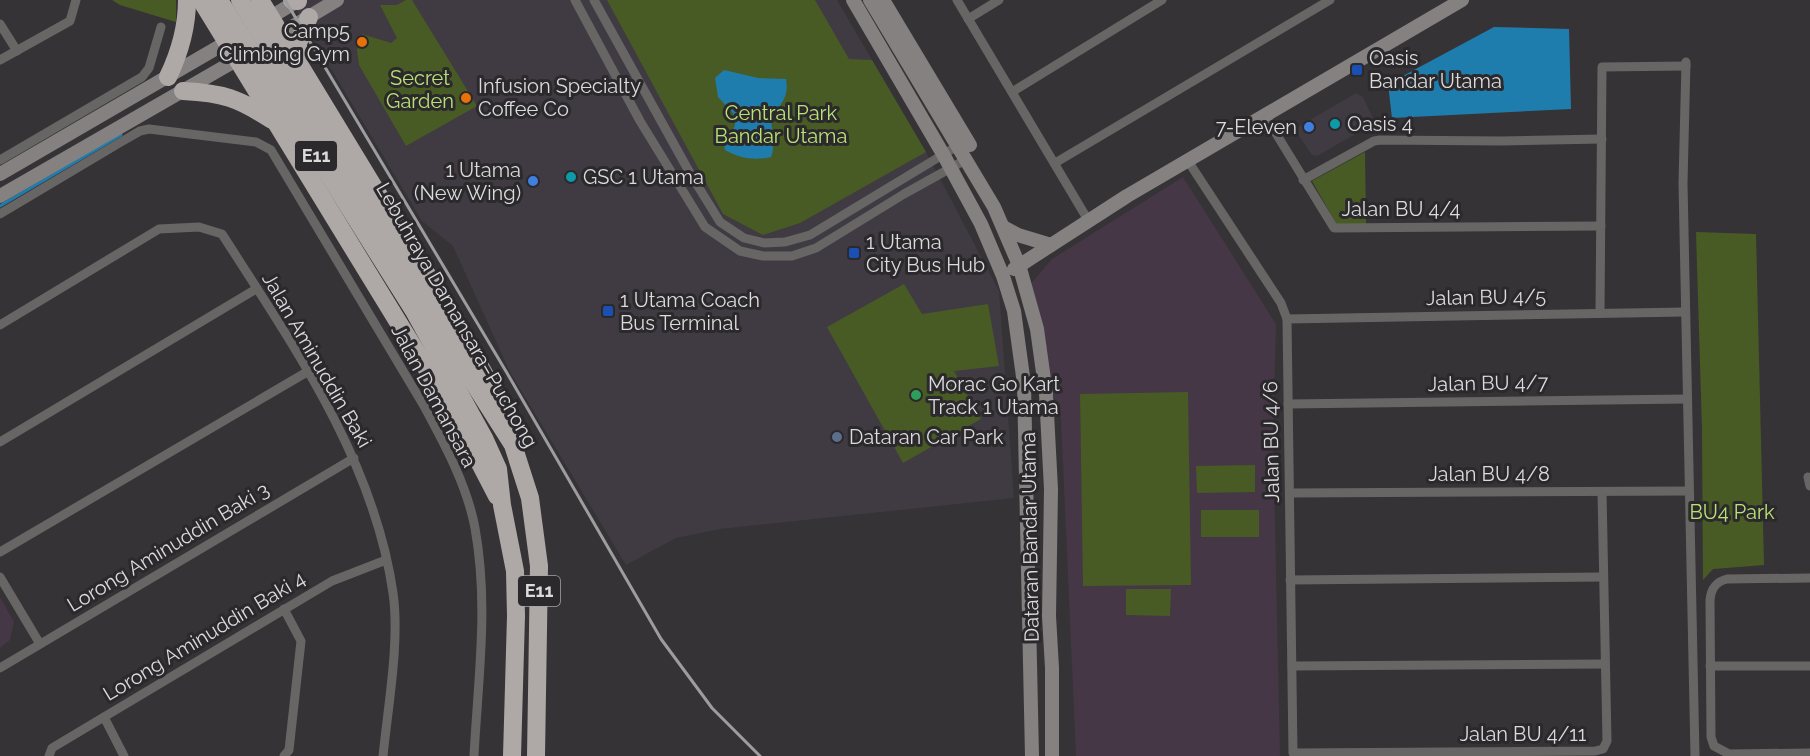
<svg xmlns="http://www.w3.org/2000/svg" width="1810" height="756" font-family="Raleway,sans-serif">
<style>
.built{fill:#403a43}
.education{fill:#453745}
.green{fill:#485b24}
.water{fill:#1f7dae}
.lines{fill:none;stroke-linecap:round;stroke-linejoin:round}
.stream{stroke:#1f7dae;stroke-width:3}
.street{stroke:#686665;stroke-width:9}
.secondary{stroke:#848180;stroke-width:14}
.highway{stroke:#aea9a7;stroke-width:18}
.rail{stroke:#9d9c9e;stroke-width:3}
.food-dot{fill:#e8710a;stroke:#2b292c;stroke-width:2}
.transit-dot{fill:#1a4fb4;stroke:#2b292c;stroke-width:2}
.culture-dot{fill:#0f9aa8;stroke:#2b292c;stroke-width:2}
.shop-dot{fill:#3f7fe0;stroke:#2b292c;stroke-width:2}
.leisure-dot{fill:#2e9e5b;stroke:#2b292c;stroke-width:2}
.service-dot{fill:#5c6f8a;stroke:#2b292c;stroke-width:2}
.labels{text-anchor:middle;stroke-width:6;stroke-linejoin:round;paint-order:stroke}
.shield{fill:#2b292c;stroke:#a6a5a7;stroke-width:1.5}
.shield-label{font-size:18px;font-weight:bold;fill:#dbdadc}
.poi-label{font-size:20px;fill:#dbdadc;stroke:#2b292c;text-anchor:start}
.park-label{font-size:20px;fill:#b9e276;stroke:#2b292c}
.street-label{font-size:20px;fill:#dbdadc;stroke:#2b292c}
</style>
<rect width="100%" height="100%" fill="#353336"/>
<g class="built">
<polygon points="290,0 837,0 926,152 999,291 1014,498 720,529 676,538 626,565 510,372 453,246 422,221"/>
<polygon points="1356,93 1363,97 1375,123 1317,156 1312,155 1298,134 1298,127"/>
</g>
<g class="education">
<polygon points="1183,177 1276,324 1273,432 1280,756 1076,756 1061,418 1053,394 1029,286 1052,259"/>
<polygon points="0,597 14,622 10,640 0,648"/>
</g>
<g class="green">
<polygon points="112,0 176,0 176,22 120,5"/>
<polygon points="406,0 412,0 477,106 406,146 359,65 357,50 362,34 391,43 397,38 380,5 397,5"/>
<polygon points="607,0 815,0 849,59 872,60 926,152 800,223 763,235 723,214"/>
<polygon points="1365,152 1366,224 1337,225 1312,181"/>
<polygon points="1696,232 1756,234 1764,565 1713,569 1703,580 1702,429"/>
<polygon points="904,284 922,314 988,304 999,366 954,371 981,419 903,463 827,327"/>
<polygon points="1188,392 1191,585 1083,586 1080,394"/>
<polygon points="1255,465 1255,492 1197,493 1196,466"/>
<rect x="1201" y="510" width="58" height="27"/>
<polygon points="1126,589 1171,589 1170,616 1126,615"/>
</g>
<g class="water">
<polygon points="1494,27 1569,29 1571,109 1392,118 1388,84"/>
<path d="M 724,70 L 758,78 L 786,79 C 789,94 783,104 772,114 C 770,130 776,145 771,157 C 754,161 739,158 725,150 L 723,140 L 732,133 L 735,125 L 733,113 L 718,97 L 715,78 Z"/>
</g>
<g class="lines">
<polyline class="stream" points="0,206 121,135"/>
<g class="street">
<polyline points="575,0 640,121 705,227 740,251 763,256 792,256 816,248 904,194 967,159"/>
<polyline points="594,0 691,175 720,222 744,238 764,243 785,242 810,235 959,145"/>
<polyline points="957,0 1088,220"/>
<polyline points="968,19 999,0"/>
<polyline points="0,24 17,51"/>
<polyline points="0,60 70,21 76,0"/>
<polyline points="1686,62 1683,183 1695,756"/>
<polyline points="1012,92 1162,0"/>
<polyline points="1264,114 1334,228 1601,226"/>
<polyline points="0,160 142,77 149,68 161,27"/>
<polyline points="1188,161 1281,303 1287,319 1293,753 1595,751 1603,749 1607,741 1602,492"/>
<polyline points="1055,163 1330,0"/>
<polyline points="1303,180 1374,141 1380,140 1502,141 1602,139"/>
<path d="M 0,214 L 121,142 L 140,131 L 149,129 L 256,142 L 271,150 L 424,406 C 444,443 467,485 475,528 C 489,606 478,678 474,756"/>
<polyline points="1600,313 1602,67 1686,66"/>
<polyline points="1287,319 1685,312"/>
<path d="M 0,325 L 159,229 L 199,227 L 222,234 C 293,345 374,460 393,593 C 400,641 388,706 383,756"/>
<polyline points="1288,404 1687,399"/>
<polyline points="0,442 256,289"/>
<polyline points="1808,477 1810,486"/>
<polyline points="1290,493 1689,491"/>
<polyline points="0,552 307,372"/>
<polyline points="0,577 40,644"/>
<path d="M 1810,578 L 1727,579 C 1715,582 1711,589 1710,600 L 1711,737 L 1714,746 L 1729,754 L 1810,753"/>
<polyline points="1290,580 1603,577"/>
<polyline points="1292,666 1605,664"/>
<polyline points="1710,666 1810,666"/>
<polyline points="0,668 354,458"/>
<polyline points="104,717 124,756"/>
<polyline points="49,756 52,748 332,581 386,560"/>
<polyline points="284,756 289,750 301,641 284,609"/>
</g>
<g class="secondary">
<polyline points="853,0 943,154 981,224 1003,276 1014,311 1024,384 1032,756"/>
<polyline points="870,0 994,207 1019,265 1037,329 1046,394 1051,489 1049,616 1052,668 1052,756"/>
<polyline points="883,0 970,145"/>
<polyline points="264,21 299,0"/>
<polyline points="272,39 337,0"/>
<polyline points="0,174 234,38"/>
<polyline points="0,196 245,55"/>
<polyline points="1003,227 1018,235 1051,245"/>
<polyline points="1014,269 1127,196 1462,0"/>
</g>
<g class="highway">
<polyline points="201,0 455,415 497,496"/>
<polyline points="219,0 414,311 484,438 498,469 502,505 515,571 516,616 512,756"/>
<polyline points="240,0 428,305 454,352 513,445 530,498 539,566 536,756"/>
<polyline points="260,0 440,296 499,400 506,424"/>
<polyline points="292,0 298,1"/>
<polyline points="298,62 298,43 309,17"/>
<path d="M 168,77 C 180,52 187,28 187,0"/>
<path d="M 183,91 C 223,93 238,98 272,120"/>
</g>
<polyline class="rail" points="285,0 507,373 661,639 712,708 760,756"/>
</g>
<g class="food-dot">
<circle cx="362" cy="42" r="6"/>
<circle cx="466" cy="98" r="6"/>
</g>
<g class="transit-dot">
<rect x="1351" y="64" width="12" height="12" rx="3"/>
<rect x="848" y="247" width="12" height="12" rx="3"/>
<rect x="602" y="305" width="12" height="12" rx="3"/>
</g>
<g class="culture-dot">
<circle cx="1335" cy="124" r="6"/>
<circle cx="571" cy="177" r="6"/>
</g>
<g class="shop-dot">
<circle cx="1309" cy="127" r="6"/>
<circle cx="533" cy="181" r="6"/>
</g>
<circle class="leisure-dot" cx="916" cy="395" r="6"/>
<circle class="service-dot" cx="837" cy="437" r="6"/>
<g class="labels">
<g class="shield">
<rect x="295" y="141" width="42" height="30" rx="4.5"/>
<rect x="518" y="576" width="42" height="30" rx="4.5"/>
</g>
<g class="shield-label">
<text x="316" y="162">E11</text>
<text x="539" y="597">E11</text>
</g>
<g class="poi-label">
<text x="350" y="38" text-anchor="end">Camp5<tspan x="350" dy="23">Climbing Gym</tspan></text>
<text x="1369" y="65">Oasis<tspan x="1369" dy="23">Bandar Utama</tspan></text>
<text x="478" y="93">Infusion Specialty<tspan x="478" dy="23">Coffee Co</tspan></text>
<text x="1347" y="131">Oasis 4</text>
<text x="1297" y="134" text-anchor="end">7-Eleven</text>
<text x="521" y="177" text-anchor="end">1 Utama<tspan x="521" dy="23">(New Wing)</tspan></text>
<text x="583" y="184">GSC 1 Utama</text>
<text x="866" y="249">1 Utama<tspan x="866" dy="23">City Bus Hub</tspan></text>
<text x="620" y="307">1 Utama Coach<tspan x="620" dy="23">Bus Terminal</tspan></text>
<text x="928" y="391">Morac Go Kart<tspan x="928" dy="23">Track 1 Utama</tspan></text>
<text x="849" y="444">Dataran Car Park</text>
</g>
<g class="park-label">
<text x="420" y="85">Secret<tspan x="420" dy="23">Garden</tspan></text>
<text x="781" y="120">Central Park<tspan x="781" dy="23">Bandar Utama</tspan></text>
<text x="1732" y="519">BU4 Park</text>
</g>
<g class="street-label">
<text x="1401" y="216">Jalan BU 4/4</text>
<text transform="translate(1486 297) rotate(-1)" y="7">Jalan BU 4/5</text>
<text transform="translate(457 315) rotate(60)" y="7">Lebuhraya Damansara–Puchong</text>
<text transform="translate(317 360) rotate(60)" y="7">Jalan Aminuddin Baki</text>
<text transform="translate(1488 383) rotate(-1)" y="7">Jalan BU 4/7</text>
<text transform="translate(434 396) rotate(62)" y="7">Jalan Damansara</text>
<text transform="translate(1271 442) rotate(-91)" y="7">Jalan BU 4/6</text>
<text x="1489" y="481">Jalan BU 4/8</text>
<text transform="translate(1030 537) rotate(-91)" y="7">Dataran Bandar Utama</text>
<text transform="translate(168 547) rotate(-31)" y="7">Lorong Aminuddin Baki 3</text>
<text transform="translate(204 636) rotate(-31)" y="7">Lorong Aminuddin Baki 4</text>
<text x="1523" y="741">Jalan BU 4/11</text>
</g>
</g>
</svg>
